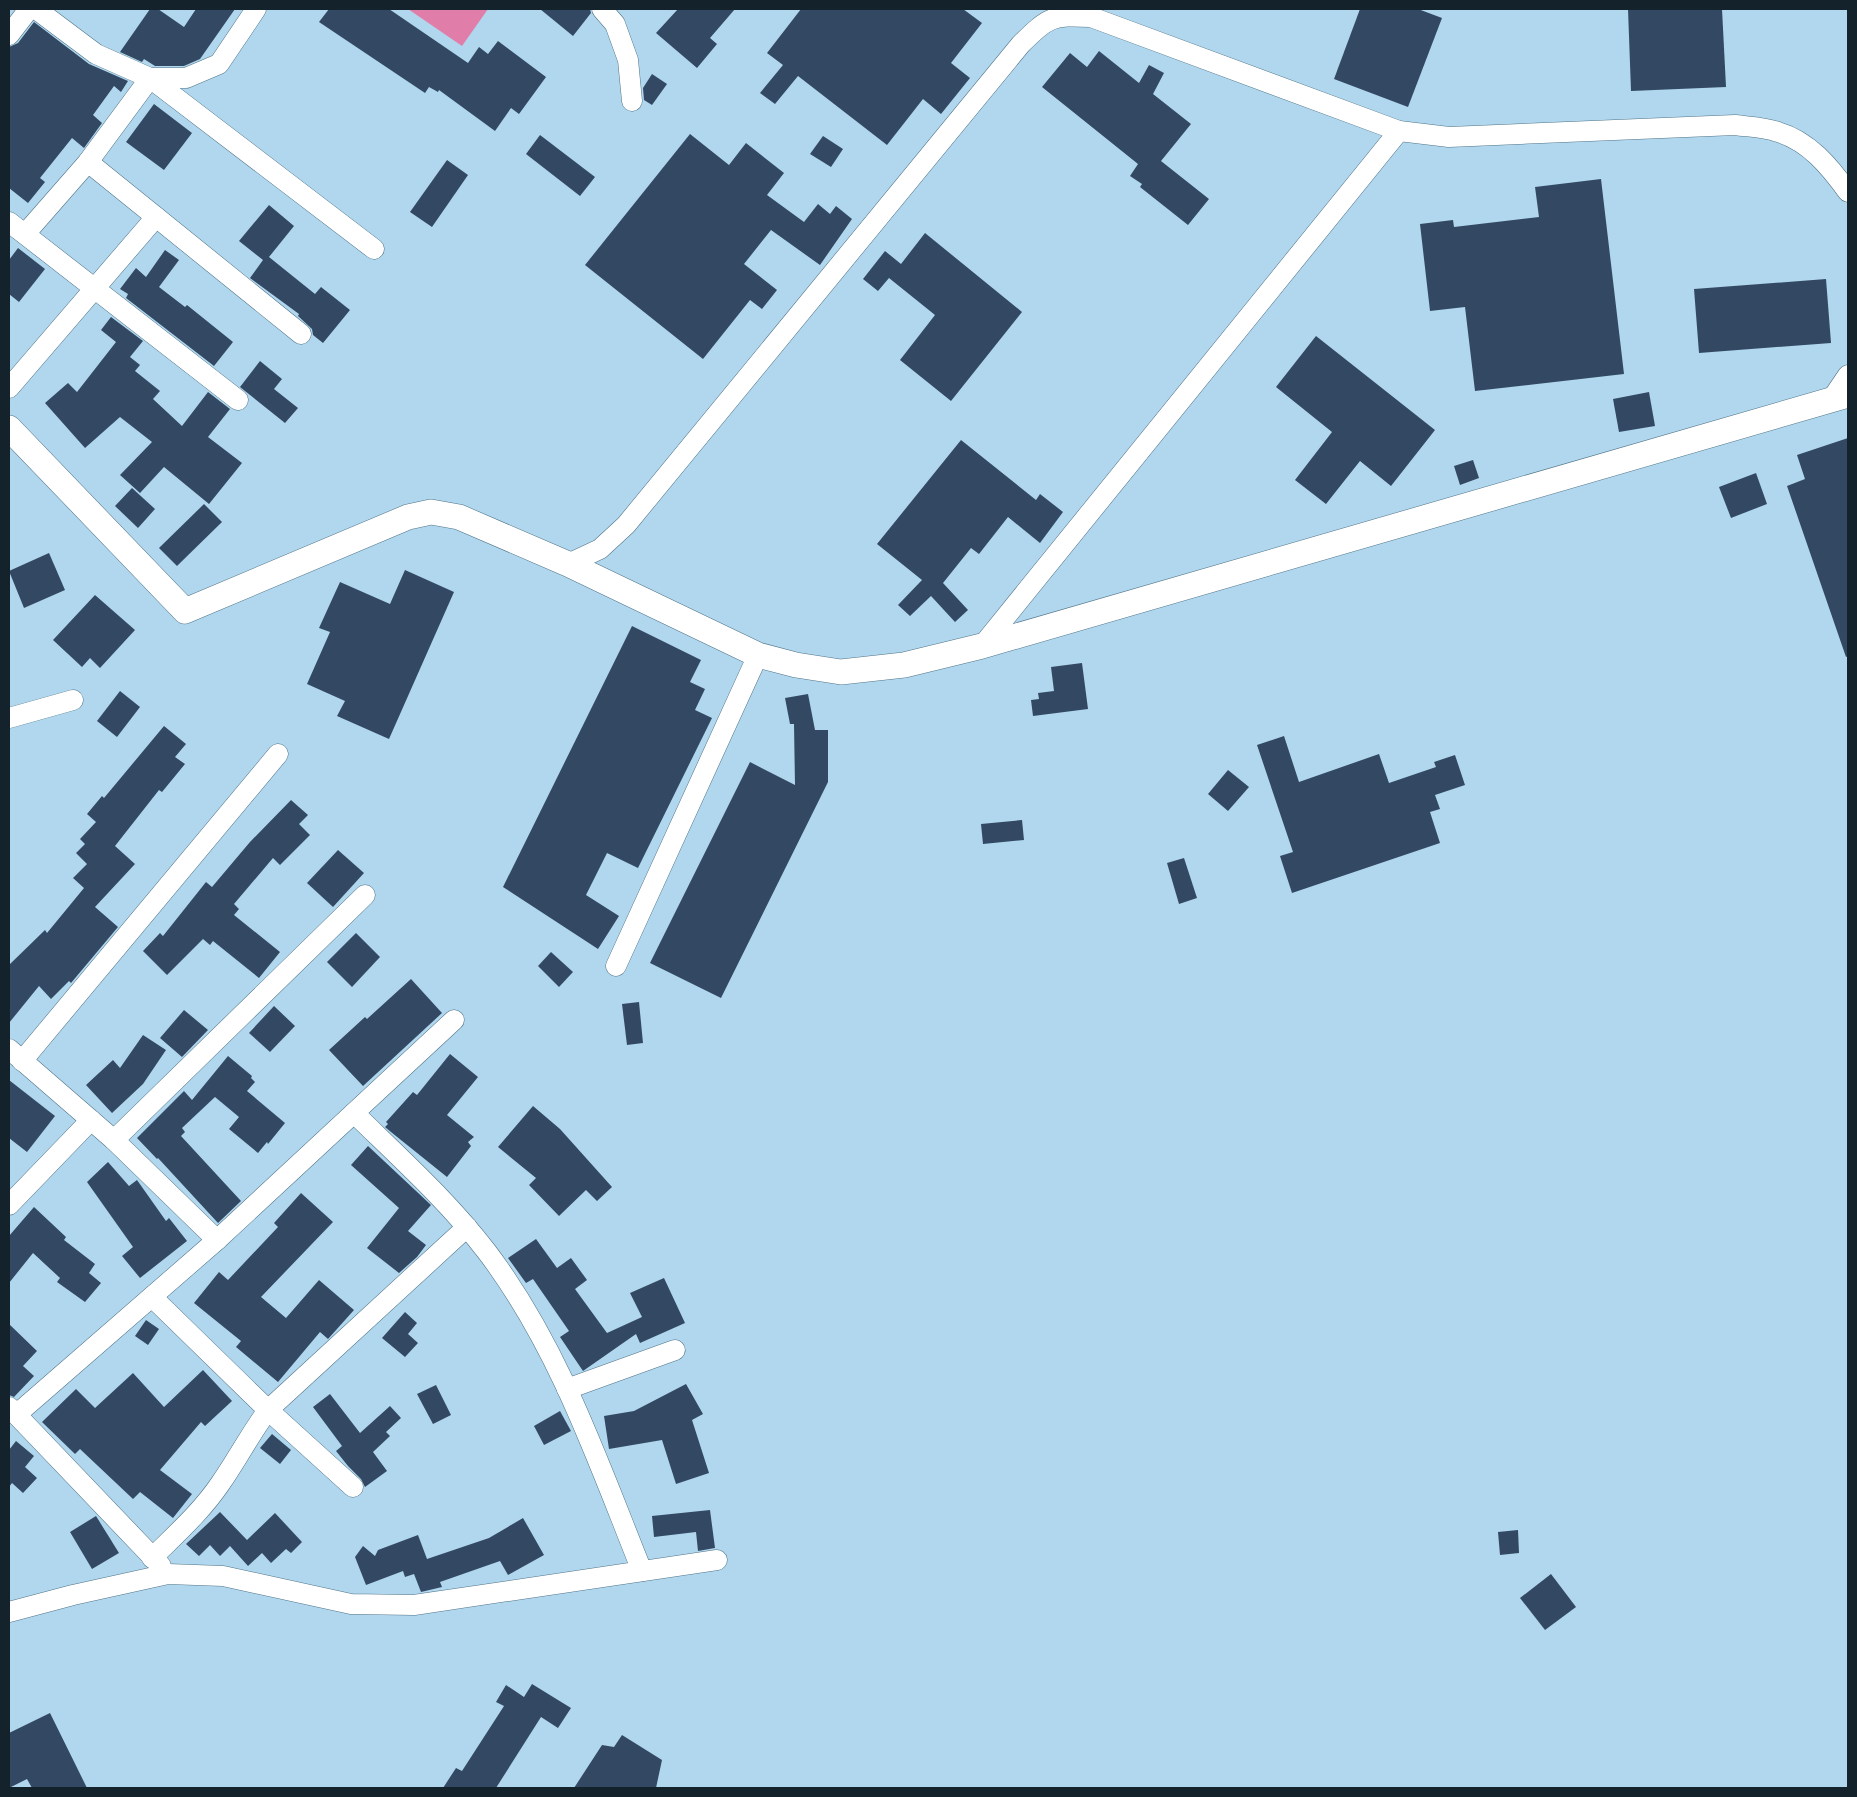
<svg xmlns="http://www.w3.org/2000/svg" width="1857" height="1797" font-family="'Archivo Narrow',sans-serif">
<style>
.green{fill:#e07ea9}
.building{fill:#334963}
.lines{fill:none;stroke-linecap:round;stroke-linejoin:round}
.minor-casing{stroke:#507488;stroke-width:21}
.tertiary-casing{stroke:#507488;stroke-width:26}
.minor{stroke:#fff;stroke-width:20}
.tertiary{stroke:#fff;stroke-width:25}
</style>
<rect width="100%" height="100%" fill="#b0d7ee"/>
<polygon class="green" points="408,9 488,9 462,46"/>
<g class="building">
<polygon points="150,9 158,9 184,27 196,9 235,9 200,59 184,66 155,66 144,59 142,62 120,52"/>
<polygon points="329,9 389,9 468,63 479,47 488,54 498,41 546,77 519,114 511,108 495,131 439,90 438,92 429,87 425,93 319,22"/>
<polygon points="540,9 590,9 591,13 573,36"/>
<polygon points="678,9 735,9 710,38 717,44 697,68 656,33"/>
<polygon points="801,9 963,9 982,23 951,63 970,78 941,114 923,99 887,145 798,76 775,104 760,93 783,65 767,53"/>
<polygon points="1360,9 1418,9 1442,18 1408,107 1334,79"/>
<polygon points="1628,9 1722,9 1726,87 1631,91"/>
<polygon points="34,22 89,64 128,81 121,92 114,86 93,115 102,123 84,148 72,138 40,178 45,182 28,203 9,188 9,47 18,43"/>
<polygon points="1099,51 1139,83 1149,65 1164,73 1153,94 1191,124 1161,161 1209,199 1188,225 1140,187 1142,184 1130,176 1138,164 1042,87 1070,53 1087,67"/>
<polygon points="652,74 667,84 652,105 644,100 643,88"/>
<polygon points="154,104 192,133 164,170 126,142"/>
<polygon points="690,134 729,165 746,143 784,173 767,195 804,222 818,204 830,214 836,206 852,219 820,265 771,230 744,264 777,290 762,309 750,300 703,359 585,265"/>
<polygon points="540,135 595,177 580,196 526,154"/>
<polygon points="823,136 843,149 831,167 810,154"/>
<polygon points="447,160 468,175 432,227 410,212"/>
<polygon points="1601,179 1624,374 1475,391 1465,307 1430,311 1420,224 1453,220 1454,227 1539,217 1535,187"/>
<polygon points="269,205 294,226 269,257 315,294 321,287 350,310 323,343 313,335 312,329 298,316 299,314 250,278 263,260 239,241"/>
<polygon points="925,233 1022,312 951,401 900,360 935,315 889,278 878,291 863,279 885,251 901,264"/>
<polygon points="18,248 45,269 19,302 9,294 9,260"/>
<polygon points="165,250 179,260 159,287 185,307 187,305 233,342 214,366 126,298 128,294 120,289 136,268 146,277"/>
<polygon points="1826,279 1831,343 1699,353 1694,289"/>
<polygon points="111,317 143,341 130,357 140,365 135,371 160,391 153,399 182,426 208,392 230,409 208,437 242,463 209,504 164,467 140,493 120,475 152,442 120,417 85,448 45,403 68,383 77,392 116,342 101,330"/>
<polygon points="1316,336 1435,430 1391,486 1360,461 1326,504 1295,480 1332,432 1276,387"/>
<polygon points="260,361 282,379 274,389 298,408 285,423 240,387"/>
<polygon points="1649,392 1655,426 1619,432 1613,399"/>
<polygon points="1848,438 1848,656 1846,657 1787,486 1805,479 1797,455"/>
<polygon points="961,440 1036,500 1040,494 1063,512 1040,543 1008,517 979,554 971,548 943,583 968,610 955,622 931,596 910,616 898,605 922,580 877,544"/>
<polygon points="1473,460 1479,478 1460,485 1454,466"/>
<polygon points="1756,473 1767,504 1731,518 1719,487"/>
<polygon points="132,488 155,509 138,528 115,506"/>
<polygon points="204,504 222,522 177,566 159,548"/>
<polygon points="49,553 65,590 24,608 9,571"/>
<polygon points="405,570 454,592 389,739 337,716 345,701 307,684 330,632 319,628 340,582 390,604"/>
<polygon points="95,595 135,630 100,668 90,658 82,667 53,640"/>
<polygon points="632,626 701,660 690,682 705,689 695,710 712,718 638,868 607,853 586,895 619,916 598,949 503,887"/>
<polygon points="1082,663 1088,709 1033,716 1031,700 1039,699 1038,693 1054,691 1051,667"/>
<polygon points="120,691 140,707 117,737 97,721"/>
<polygon points="808,694 815,730 828,730 828,782 721,998 650,963 750,762 795,785 794,724 790,724 785,698"/>
<polygon points="164,726 186,744 175,757 185,764 162,792 159,790 115,846 135,864 95,907 118,927 71,983 69,981 51,999 39,986 9,1023 9,965 45,930 47,933 84,888 73,878 87,864 76,853 85,844 80,839 96,822 87,814 102,796 104,798"/>
<polygon points="1284,736 1299,782 1379,754 1389,783 1436,767 1434,762 1455,755 1465,785 1435,795 1440,809 1430,812 1440,843 1292,893 1280,856 1293,852 1257,745"/>
<polygon points="1228,770 1249,787 1228,811 1208,794"/>
<polygon points="291,800 308,815 299,824 310,835 280,865 273,858 234,904 239,909 234,915 280,952 259,978 213,941 210,945 203,939 167,975 143,951 160,933 163,936 206,882 212,887 250,842"/>
<polygon points="1022,820 1024,840 983,844 981,824"/>
<polygon points="338,850 364,873 333,907 307,883"/>
<polygon points="1184,858 1197,898 1179,904 1167,863"/>
<polygon points="356,933 380,957 352,987 327,962"/>
<polygon points="551,952 573,972 559,987 538,966"/>
<polygon points="411,979 442,1013 363,1086 329,1050 365,1017 367,1019"/>
<polygon points="639,1002 643,1043 627,1045 622,1004"/>
<polygon points="274,1006 295,1026 270,1052 249,1033"/>
<polygon points="184,1010 208,1030 182,1057 160,1038"/>
<polygon points="143,1035 166,1050 143,1084 112,1113 86,1085 113,1060 120,1068"/>
<polygon points="450,1054 478,1077 447,1115 474,1137 468,1142 471,1146 447,1177 391,1132 385,1127 388,1124 386,1122 413,1092 417,1095"/>
<polygon points="228,1056 252,1076 251,1078 255,1082 247,1091 285,1123 268,1144 267,1142 258,1153 229,1129 239,1117 215,1097 182,1128 185,1132 181,1136 241,1201 218,1223 158,1158 157,1159 137,1138 184,1091 192,1100"/>
<polygon points="9,1080 55,1116 27,1152 9,1138"/>
<polygon points="533,1106 560,1129 612,1187 597,1201 586,1190 559,1216 529,1185 536,1178 498,1147"/>
<polygon points="368,1146 431,1205 408,1231 426,1245 417,1257 399,1273 367,1248 399,1208 351,1165"/>
<polygon points="108,1162 129,1186 137,1180 166,1221 169,1218 187,1241 140,1278 122,1256 133,1247 87,1182"/>
<polygon points="301,1193 333,1222 261,1297 286,1318 319,1280 354,1310 328,1339 320,1332 278,1382 236,1347 241,1341 194,1303 219,1272 228,1280 278,1227 274,1223"/>
<polygon points="34,1207 66,1237 64,1240 95,1264 89,1273 101,1283 85,1302 57,1282 60,1278 33,1253 9,1283 9,1236"/>
<polygon points="536,1239 557,1268 571,1258 587,1280 575,1289 607,1333 642,1317 630,1293 664,1278 685,1323 640,1343 636,1334 583,1371 560,1337 569,1331 533,1279 526,1283 508,1258"/>
<polygon points="405,1312 417,1323 408,1334 418,1343 405,1357 382,1338"/>
<polygon points="146,1320 159,1329 148,1345 135,1336"/>
<polygon points="9,1324 37,1351 23,1366 34,1376 14,1397 9,1395"/>
<polygon points="203,1370 232,1401 205,1426 201,1422 160,1470 192,1494 173,1518 140,1492 133,1499 80,1449 75,1454 42,1422 76,1389 95,1408 133,1373 164,1407"/>
<polygon points="686,1384 703,1414 692,1420 709,1473 676,1484 662,1440 609,1449 604,1416 634,1411"/>
<polygon points="436,1385 451,1415 433,1424 417,1394"/>
<polygon points="330,1394 360,1433 390,1406 401,1418 386,1432 390,1436 373,1452 387,1471 365,1487 361,1479 348,1466 336,1451 342,1446 313,1407"/>
<polygon points="560,1411 571,1431 544,1445 534,1426"/>
<polygon points="272,1434 291,1450 280,1464 260,1448"/>
<polygon points="16,1441 34,1456 25,1467 37,1478 23,1493 12,1483 9,1487 9,1450"/>
<polygon points="710,1510 715,1548 698,1551 696,1532 654,1537 652,1516"/>
<polygon points="220,1512 247,1540 275,1513 302,1542 291,1553 286,1549 271,1563 262,1553 248,1566 230,1546 220,1556 210,1545 199,1556 186,1544"/>
<polygon points="96,1516 119,1553 92,1569 70,1532"/>
<polygon points="523,1518 544,1555 508,1575 500,1561 440,1582 442,1587 421,1592 414,1574 405,1577 403,1571 366,1585 355,1557 363,1546 375,1556 378,1550 418,1535 427,1559 489,1538"/>
<polygon points="1518,1530 1519,1553 1500,1555 1498,1532"/>
<polygon points="1551,1574 1576,1607 1545,1630 1520,1598"/>
<polygon points="532,1684 571,1708 558,1728 541,1717 496,1788 443,1788 456,1768 462,1771 504,1706 496,1702 506,1685 524,1697"/>
<polygon points="50,1713 87,1788 32,1788 27,1779 9,1788 9,1733"/>
<polygon points="622,1735 662,1760 656,1788 574,1788 602,1745 614,1747"/>
</g>
<g class="lines">
<defs>
<g id="minor">
<polyline points="36,9 96,54 150,78 186,78 219,64 256,9"/>
<polyline points="602,9 615,24 628,60 632,101"/>
<polyline points="9,35 29,9"/>
<polyline points="88,162 301,334"/>
<polyline points="9,222 238,400"/>
<polyline points="25,234 88,162 150,78 374,249"/>
<polyline points="9,388 156,217"/>
<polyline points="1831,400 1848,375"/>
<path d="M 568,564 L 600,549 L 626,525 L 1021,44 C 1049,17 1051,15 1091,17 L 1399,131 L 1449,137 L 1735,125 C 1749,127 1764,127 1778,132 C 1809,141 1830,167 1848,192"/>
<polyline points="982,646 1399,131"/>
<polyline points="9,718 73,700"/>
<polyline points="616,966 758,655"/>
<polyline points="9,1049 114,1140 217,1240"/>
<polyline points="22,1061 278,754"/>
<path d="M 354,1113 C 400,1158 448,1201 487,1252 C 559,1347 598,1462 642,1571"/>
<polyline points="114,1140 365,895"/>
<polyline points="9,1205 91,1120"/>
<polyline points="152,1297 268,1410 353,1487"/>
<polyline points="567,1389 675,1350"/>
<polyline points="9,1407 161,1566"/>
<polyline points="17,1414 217,1240 454,1020"/>
<path d="M 152,1558 C 176,1534 201,1512 220,1484 C 237,1460 250,1434 268,1410 L 467,1227"/>
<polyline points="9,1612 73,1595 168,1574 223,1576 351,1604 414,1605 717,1560"/>
</g>
<polyline id="tertiary" points="9,428 185,611 408,517 431,512 459,517 568,564 758,655 796,665 841,672 904,665 982,646 1848,395"/>
</defs>
<use href="#minor" class="minor-casing"/>
<use href="#tertiary" class="tertiary-casing"/>
<use href="#minor" class="minor"/>
<use href="#tertiary" class="tertiary"/>
</g>
<rect width="1857" height="1797" fill="none" stroke="#14232b" stroke-width="20"/>
</svg>
